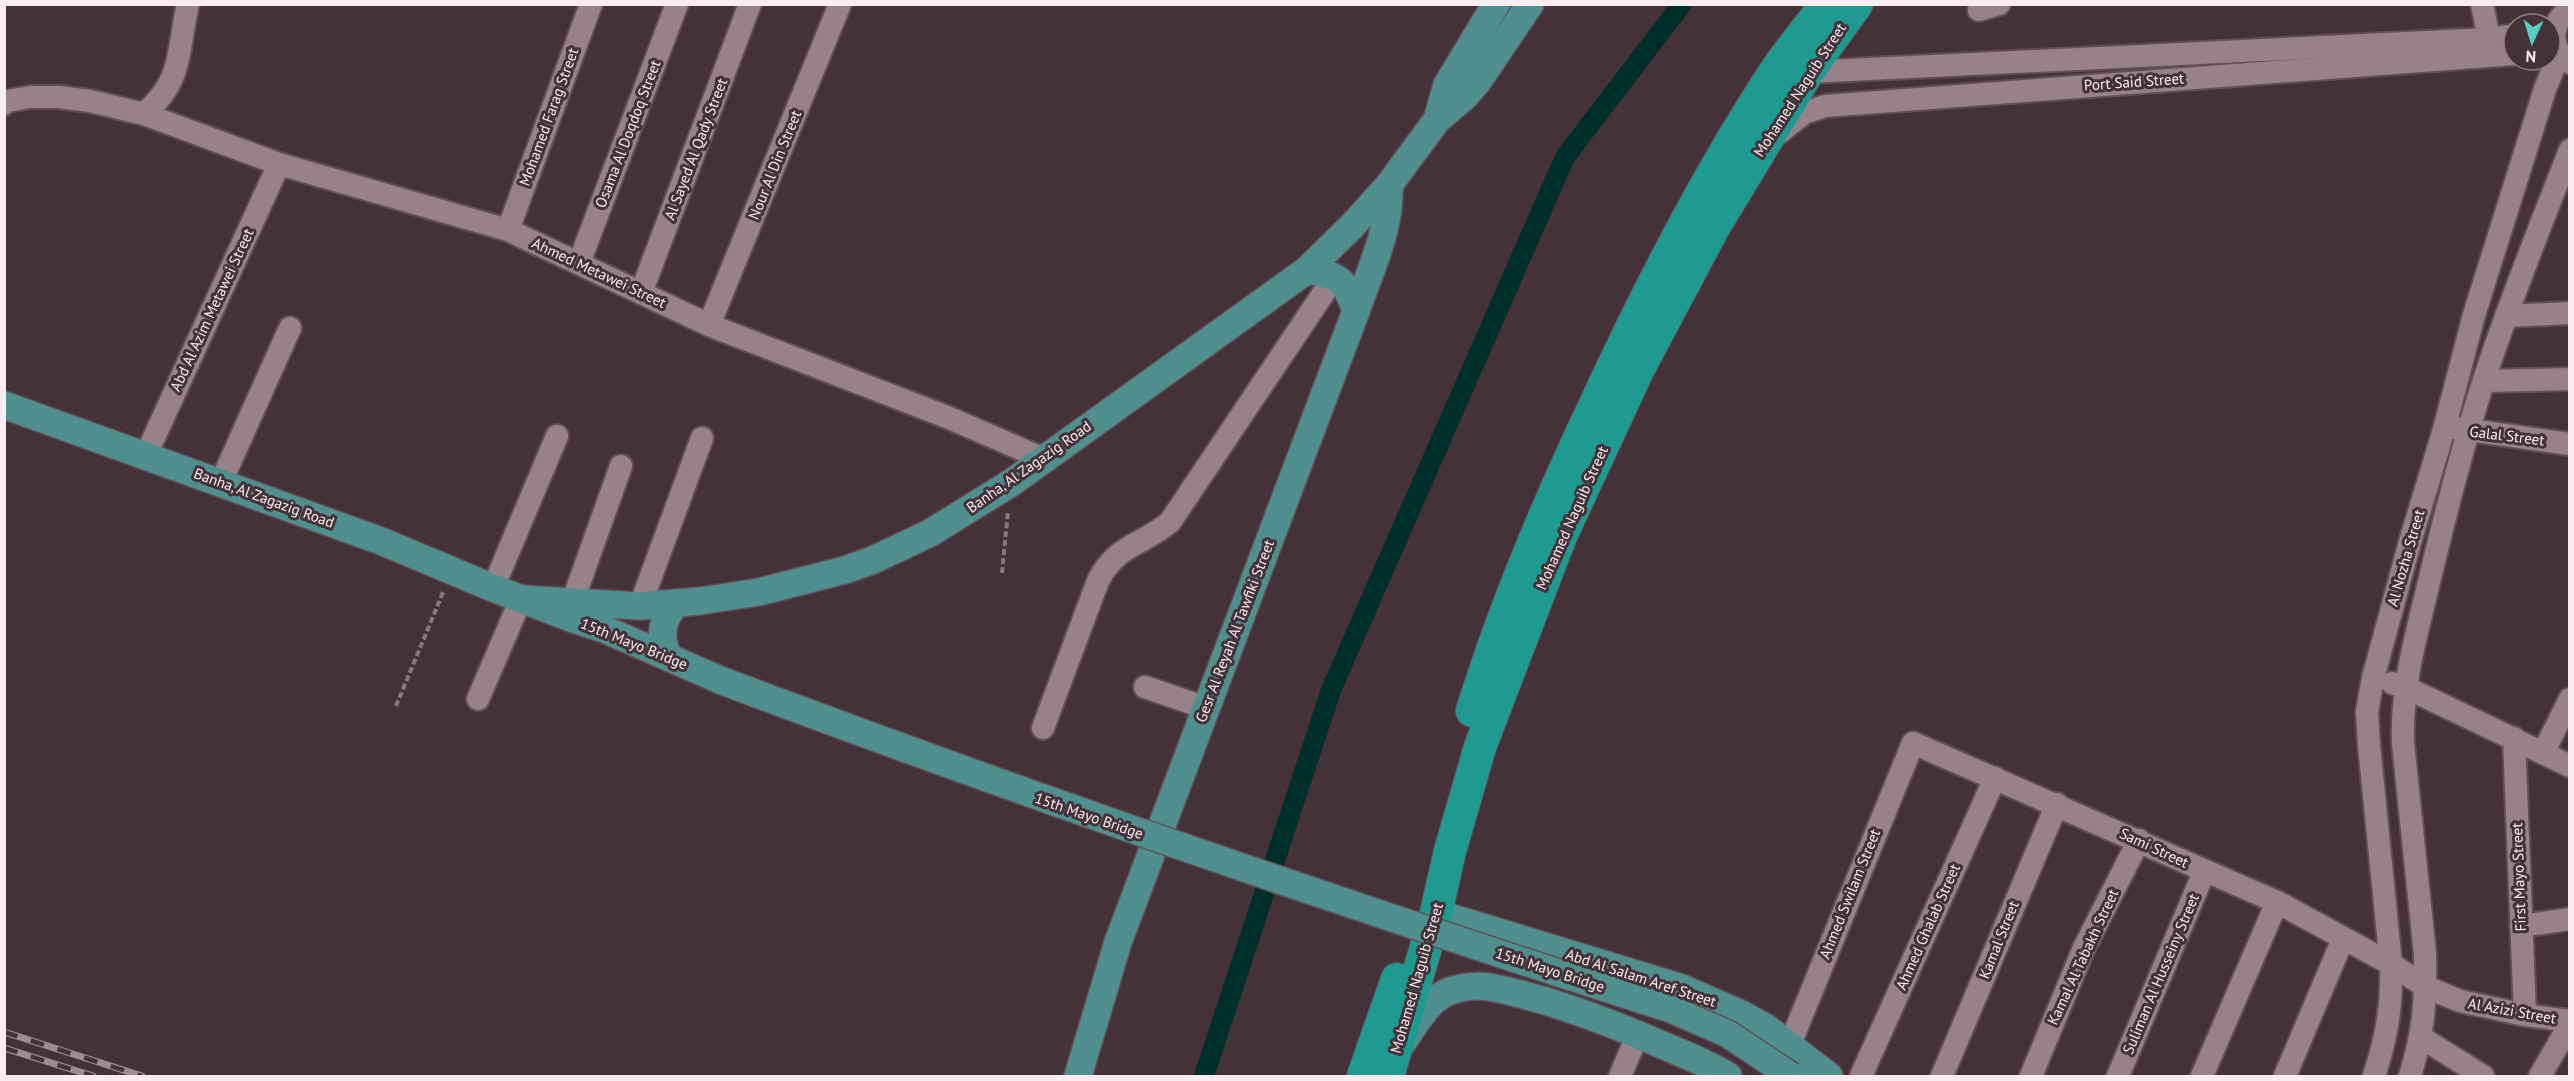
<svg xmlns="http://www.w3.org/2000/svg" width="2574" height="1081" font-family="'PT Sans',sans-serif">
<style>
.lines{fill:none;stroke-linecap:round;stroke-linejoin:round}
.canal{stroke:#002e2b;stroke-width:20}
.minor-casing{stroke:#605056;stroke-width:26}
.major-casing{stroke:#605056;stroke-width:30}
.highway-casing{stroke:#605056;stroke-width:34}
.path{stroke:#88797e;stroke-width:4;stroke-dasharray:6 3;stroke-linecap:butt}
.minor{stroke:#978289;stroke-width:22}
.major{stroke:#4f908e;stroke-width:27}
.highway{stroke:#1f9a91;stroke-width:32}
.rail-casing{stroke:#9c8d92;stroke-width:7}
.rail{stroke:#443238;stroke-width:4.5;stroke-dasharray:14;stroke-linecap:butt}
.major-bridge-casing{stroke:#605056;stroke-width:30;stroke-linecap:butt}
.major-bridge{stroke:#4f908e;stroke-width:27}
.labels{text-anchor:middle;stroke-width:6;stroke-linejoin:round;paint-order:stroke}
.street-label{font-size:15px;fill:#f9edf1;stroke:#443238}
</style>
<rect width="100%" height="100%" fill="#443238"/>
<g class="lines">
<polyline class="canal" points="1204,1076 1331,690 1565,157 1682,4"/>
<defs>
<g id="minor">
<polyline points="2482,4 2489,39"/>
<path d="M 2570,9 C 2549,23 2549,50 2570,63"/>
<polyline points="1979,10 1999,4"/>
<polyline points="1808,72 2489,39 2514,35"/>
<polyline points="4,104 8,101 30,97 59,97 90,101 144,114 279,164 508,230 709,325 947,417 1044,459"/>
<path d="M 144,114 C 184,80 177,51 188,4"/>
<polyline points="1776,135 1804,113 1825,106 2514,54"/>
<polyline points="508,230 591,4"/>
<polyline points="579,263 677,4"/>
<polyline points="641,293 750,4"/>
<polyline points="2506,316 2570,313"/>
<polyline points="709,325 840,4"/>
<polyline points="2484,381 2570,379"/>
<polyline points="2455,428 2570,444"/>
<polyline points="146,455 279,164"/>
<polyline points="221,482 290,328"/>
<polyline points="493,588 557,436"/>
<polyline points="572,603 621,466"/>
<polyline points="640,606 702,438"/>
<polyline points="2392,683 2405,687 2570,766"/>
<polyline points="1145,687 1206,708"/>
<polyline points="478,699 521,599"/>
<path d="M 1043,728 L 1098,581 C 1117,544 1141,546 1170,522 L 1335,276"/>
<polyline points="2514,738 2525,1015"/>
<polyline points="2543,753 2570,699"/>
<polyline points="2521,926 2570,919"/>
<polyline points="2422,1038 2483,1076"/>
<polyline points="1790,1044 1913,743 2277,902 2391,964 2426,987 2460,1001 2525,1015 2570,1021"/>
<polyline points="1620,1076 1638,1034"/>
<polyline points="1861,1076 1995,778"/>
<polyline points="1942,1076 2057,804"/>
<polyline points="2031,1076 2084,948 2139,840"/>
<polyline points="2118,1076 2204,872"/>
<polyline points="2202,1076 2277,902"/>
<polyline points="2285,1076 2343,939"/>
<path d="M 2374,1076 C 2387,1036 2392,1007 2391,964 L 2369,745 L 2367,712 L 2373,678 L 2410,542 L 2445,426 L 2474,315 L 2545,89 L 2559,55"/>
<path d="M 2410,1076 C 2424,1030 2426,1002 2425,954 L 2403,743 C 2401,688 2416,636 2429,582 C 2445,515 2462,447 2484,380 C 2509,303 2540,227 2570,150"/>
<polyline points="2540,1076 2570,1024"/>
</g>
<g id="major">
<polyline points="1437,120 1447,85 1496,4"/>
<path d="M 1307,270 C 1338,275 1346,280 1356,311"/>
<polyline points="4,405 381,541 493,588 573,619 604,629 720,680"/>
<polyline points="521,599 640,606 700,601 759,592 845,570 873,560 930,533 1011,483 1307,270 1352,226 1389,185 1437,120 1464,97 1478,81 1530,4"/>
<path d="M 668,657 C 659,637 661,619 677,603"/>
<polyline points="1436,913 1682,988 1739,1013 1765,1027 1829,1076"/>
<path d="M 1403,1042 C 1416,1023 1429,997 1453,990 C 1463,987 1478,985 1489,987 C 1548,998 1612,1023 1667,1047 C 1688,1056 1709,1064 1728,1076"/>
<path d="M 1078,1076 L 1118,942 L 1356,311 C 1370,271 1391,228 1389,185"/>
</g>
<g id="highway">
<path d="M 1472,711 C 1505,604 1549,501 1597,400 C 1649,288 1706,176 1774,73 C 1790,49 1809,27 1826,4"/>
<polyline points="1363,1076 1397,979"/>
<polyline points="1388,1076 1436,913 1450,851 1480,747 1561,536 1638,370 1714,227 1808,72 1857,4"/>
</g>
</defs>
<use href="#minor" class="minor-casing"/>
<use href="#major" class="major-casing"/>
<use href="#highway" class="highway-casing"/>
<g class="path">
<polyline points="1002,573 1008,511"/>
<polyline points="396,706 444,590"/>
</g>
<use href="#minor" class="minor"/>
<use href="#major" class="major"/>
<use href="#highway" class="highway"/>
<defs>
<g id="rail">
<polyline points="4,1032 142,1076"/>
<polyline points="4,1048 93,1076"/>
</g>
</defs>
<use href="#rail" class="rail-casing"/>
<use href="#rail" class="rail"/>
<defs>
<path id="major-bridge" d="M 720,680 C 1034,798 1351,907 1671,1009 L 1728,1034 L 1791,1076"/>
</defs>
<use href="#major-bridge" class="major-bridge-casing"/>
<use href="#major-bridge" class="major-bridge"/>
</g>
<g class="labels">
<g class="street-label">
<text transform="translate(2134 82) rotate(-4)" y="5">Port Said Street</text>
<text transform="translate(1800 90) rotate(-57)" y="5">Mohamed Naguib Street</text>
<text transform="translate(549 117) rotate(-70)" y="5">Mohamed Farag Street</text>
<text transform="translate(628 134) rotate(-69)" y="5">Osama Al Doqdoq Street</text>
<text transform="translate(696 149) rotate(-69)" y="5">Al Sayed Al Qady Street</text>
<text transform="translate(775 165) rotate(-68)" y="5">Nour Al Din Street</text>
<text transform="translate(599 273) rotate(25)" y="5">Ahmed Metawei Street</text>
<text transform="translate(212 310) rotate(-65)" y="5">Abd Al Azim Metawei Street</text>
<text transform="translate(2507 436) rotate(7)" y="5">Galal Street</text>
<text transform="translate(1029 467) rotate(-35)" y="5">Banha, Al Zagazig Road</text>
<text transform="translate(264 498) rotate(20)" y="5">Banha, Al Zagazig Road</text>
<text transform="translate(1572 518) rotate(-66)" y="5">Mohamed Naguib Street</text>
<text transform="translate(2406 558) rotate(-74)" y="5">Al Nozha Street</text>
<text transform="translate(1235 631) rotate(-69)" y="5">Gesr Al Reyah Al Tawfiki Street</text>
<text transform="translate(634 644) rotate(22)" y="5">15th Mayo Bridge</text>
<text transform="translate(1089 816) rotate(19)" y="5">15th Mayo Bridge</text>
<text transform="translate(2154 848) rotate(25)" y="5">Sami Street</text>
<text transform="translate(2519 877) rotate(-92)" y="5">First Mayo Street</text>
<text transform="translate(1850 894) rotate(-68)" y="5">Ahmed Swilam Street</text>
<text transform="translate(1928 927) rotate(-66)" y="5">Ahmed Ghalab Street</text>
<text transform="translate(1999 940) rotate(-68)" y="5">Kamal Street</text>
<text transform="translate(2083 957) rotate(-65)" y="5">Kamal Al Tabakh Street</text>
<text transform="translate(1550 970) rotate(18)" y="5">15th Mayo Bridge</text>
<text transform="translate(2161 974) rotate(-67)" y="5">Suliman Al Husseiny Street</text>
<text transform="translate(1417 978) rotate(-74)" y="5">Mohamed Naguib Street</text>
<text transform="translate(1641 978) rotate(18)" y="5">Abd Al Salam Aref Street</text>
<text transform="translate(2512 1011) rotate(10)" y="5">Al Azizi Street</text>
</g>
</g>
<rect width="2574" height="1081" fill="none" stroke="#f9edf1" stroke-width="12"/>
<g transform="translate(2532 42) rotate(184)"><circle r="28" fill="#443238" stroke="#8c7d82" stroke-width="1.5"/>
<path d="M0-4.5L10 22L0 15L-10 22Z" fill="#56cec4"/>
<text y="-9" font-size="16" font-weight="bold" text-anchor="middle" fill="#f9edf1">N</text>
</g>
</svg>
